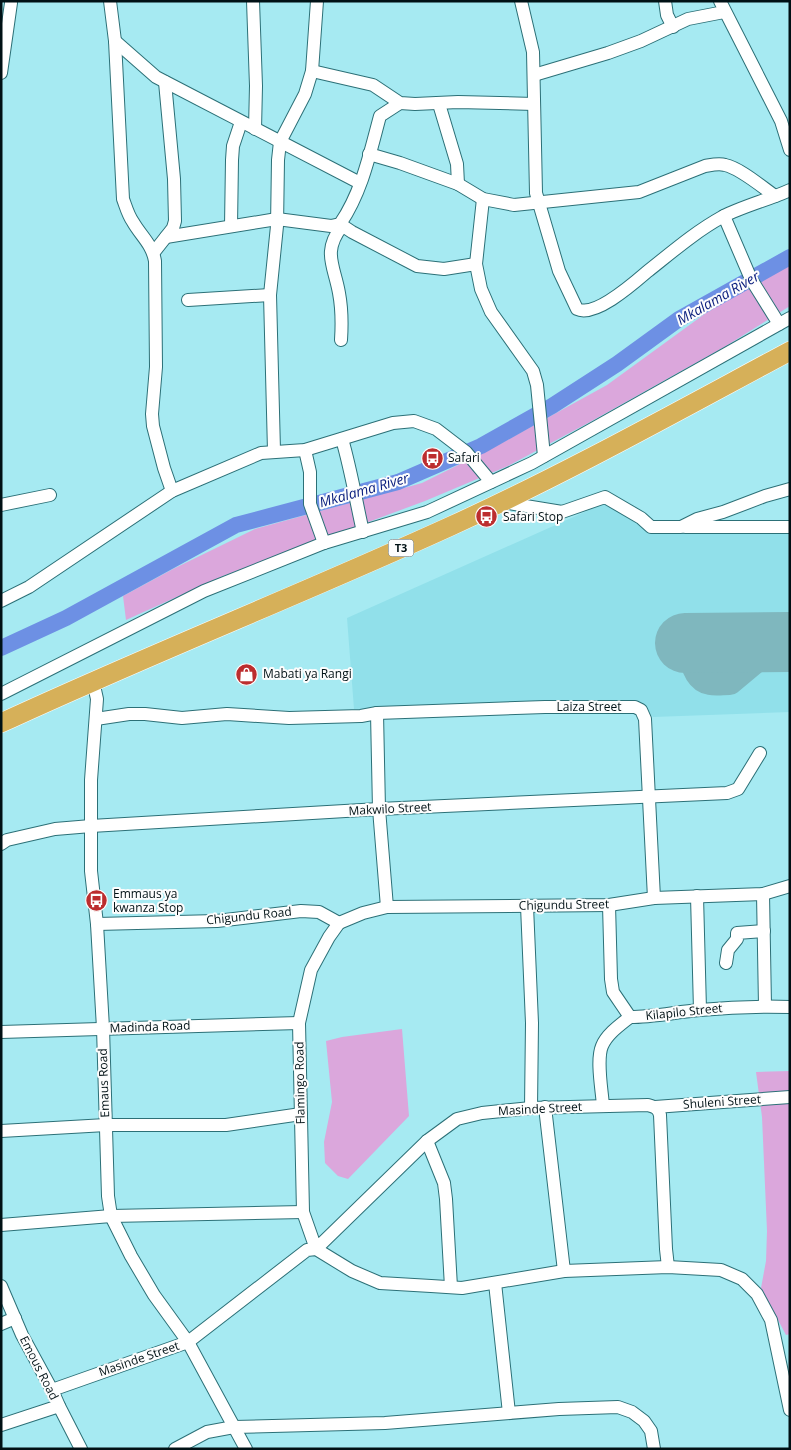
<svg xmlns="http://www.w3.org/2000/svg" width="791" height="1450" font-family="'Open Sans',sans-serif">
<style>
.built{fill:#91e0ea}
.green{fill:#dba7dc}
.lines{fill:none;stroke-linecap:round;stroke-linejoin:round}
.river{stroke:#6d90e4;stroke-width:16}
.taxiway{stroke:#7fb7be;stroke-width:24}
.runway{stroke:#7fb7be;stroke-width:60}
.minor-casing{stroke:#2c7077;stroke-width:14}
.highway-casing{stroke:#fff;stroke-width:20}
.minor{stroke:#fff;stroke-width:12}
.highway{stroke:#d6b059;stroke-width:19}
.labels{text-anchor:middle;stroke-width:4;stroke-linejoin:round;paint-order:stroke}
.shield{fill:#fdfdfd;stroke:#4c585b;stroke-width:1}
.shield-label{font-size:11px;font-weight:bold;fill:#001115}
.poi-label{font-size:12px;fill:#001115;stroke:#fdfdfd;text-anchor:start}
.street-label{font-size:12px;fill:#001115;stroke:#fdfdfd}
.water-label{font-size:14px;font-style:italic;fill:#081c7c;stroke:#fdfdfd}
</style>
<rect width="100%" height="100%" fill="#a6eaf2"/>
<polygon class="built" points="607,502 647,531 790,530 790,712 653,717 635,702 354,709 347,618"/>
<g class="green">
<polygon points="790,265 790,306 726,346 590,422 508,466 425,501 223,576 126,620 123,596 173,569 255,529 422,483 498,445 607,385 717,305"/>
<polygon points="402,1029 409,1116 348,1179 338,1176 325,1163 324,1142 332,1102 326,1041 342,1037"/>
<polygon points="790,1071 790,1334 786,1335 761,1288 766,1261 767,1231 762,1117 756,1072"/>
</g>
<g class="lines">
<polyline class="river" points="1,648 66,618 236,525 398,482 481,446 552,406 617,364 679,319 790,257"/>
<path class="taxiway" d="M 689,643 C 690,656 693,680 710,683 C 716,684 723,683 730,683 L 779,642"/>
<polyline class="runway" points="685,643 790,642"/>
<defs>
<g id="minor">
<path d="M 110,1 L 115,41 L 123,199 C 126,207 128,215 133,222 C 141,236 152,244 155,261 L 156,367 L 152,414 L 153,426 L 164,468 L 172,491"/>
<polyline points="253,1 256,86 255,129"/>
<path d="M 521,1 L 533,52 L 536,193 L 559,271 L 577,309 C 595,318 634,283 648,271 C 672,252 695,232 722,217 C 743,206 768,200 790,190"/>
<polyline points="665,1 667,15 673,27"/>
<polyline points="720,1 781,121 790,150"/>
<polyline points="115,41 156,77 360,183"/>
<polyline points="312,71 373,85 400,103 415,104 458,102 534,104"/>
<polyline points="1,73 11,3"/>
<polyline points="534,75 608,53 641,41 688,19 724,12"/>
<polyline points="439,104 457,164 458,184"/>
<path d="M 369,154 L 400,163 L 458,184 L 483,199 L 514,205 L 639,192 L 705,166 C 711,165 719,163 725,165 C 740,168 762,187 775,196"/>
<polyline points="483,199 476,264 481,289 491,312 533,371 537,385 544,456"/>
<polyline points="724,216 751,279 779,324"/>
<polyline points="340,224 352,232 417,266 444,269 476,264"/>
<polyline points="231,226 232,160 233,146 241,122"/>
<path d="M 166,237 L 277,219 L 331,226 L 340,224 C 362,192 370,153 380,116 L 400,103"/>
<polyline points="154,252 173,228 175,221 174,179 165,82"/>
<polyline points="188,300 270,295"/>
<path d="M 341,340 C 342,325 342,309 339,293 C 334,265 322,252 342,226"/>
<path d="M 342,439 C 351,470 356,501 363,532"/>
<polyline points="305,450 310,472 310,504 324,543"/>
<polyline points="274,451 270,295 277,226 278,160 280,142 305,94 312,71 317,1"/>
<polyline points="502,502 562,512 605,497 641,518 651,527 681,527 697,519 723,512 765,496 790,489"/>
<polyline points="1,505 50,495"/>
<polyline points="685,527 790,527"/>
<polyline points="1,601 29,587 172,491 261,453 305,450 393,423 414,421 436,429 466,452 491,482"/>
<polyline points="93,681 97,699 91,780 91,871 97,924 103,1028 108,1196 111,1216 131,1256 154,1295 188,1342 246,1449"/>
<polyline points="1,694 204,591 324,543 427,512 532,463 790,318"/>
<polyline points="377,713 379,809 387,907"/>
<polyline points="96,719 129,714 145,714 182,718 227,714 289,718 361,716 377,713 545,707 635,707 641,710 645,719 654,898"/>
<polyline points="1,844 7,840 55,829 91,826 379,809 727,793 738,789 760,753"/>
<polyline points="763,894 765,1006"/>
<polyline points="697,896 700,1010"/>
<polyline points="609,905 611,979 613,992 630,1017"/>
<polyline points="527,906 532,1023 531,1108"/>
<path d="M 339,923 L 329,937 L 311,970 L 299,1023 L 303,1212 L 316,1249 L 427,1141 L 457,1119 L 482,1113 L 531,1108 L 648,1105 C 655,1107 658,1108 660,1115 L 666,1249 L 668,1267"/>
<polyline points="339,923 363,913 387,907 609,905 654,898 763,894 790,886"/>
<polyline points="97,924 217,921 301,911 319,912 339,923"/>
<polyline points="726,963 728,950 737,939 737,933 764,931"/>
<path d="M 630,1017 C 653,1017 676,1012 700,1010 C 730,1007 760,1006 790,1007"/>
<polyline points="1,1032 299,1023"/>
<path d="M 603,1106 C 602,1090 596,1060 602,1046 C 607,1034 620,1025 630,1017"/>
<polyline points="545,1107 564,1271"/>
<polyline points="655,1107 790,1097"/>
<polyline points="1,1131 106,1125 226,1125 301,1114"/>
<polyline points="427,1141 444,1183 446,1199 451,1287"/>
<polyline points="1,1225 111,1216 303,1212"/>
<polyline points="495,1283 509,1413"/>
<polyline points="1,1286 22,1335 52,1390 59,1406 81,1449"/>
<polyline points="1,1324 15,1318"/>
<polyline points="52,1390 188,1342 307,1250 316,1249 352,1271 380,1283 431,1286 462,1288 564,1271 668,1267 721,1270 742,1279 757,1294 771,1320 790,1410"/>
<polyline points="1,1425 59,1406"/>
<polyline points="175,1449 207,1432 234,1427 385,1423 559,1409 618,1407 632,1412 644,1421 651,1431 654,1449"/>
</g>
<path id="highway" d="M 1,723 C 150,654 302,594 451,526 C 567,473 678,411 790,351"/>
</defs>
<use href="#minor" class="minor-casing"/>
<use href="#highway" class="highway-casing"/>
<use href="#minor" class="minor"/>
<use href="#highway" class="highway"/>
</g>
<defs>
<symbol id="bus-disc" viewBox="-11 -11 22 22"><circle r="9.5" fill="#bc2d2e" stroke="#fdfdfd"/><path d="M-5-6H5V4H4V6H2V4H-2V6H-4V4H-5ZM-3.5-4V0h7V-4ZM-3.5 1.2v1.5H-2V1.2ZM2 1.2v1.5H3.5V1.2Z" fill="#fff"/></symbol>
<symbol id="shop-disc" viewBox="-11 -11 22 22"><circle r="9.5" fill="#bc2d2e" stroke="#fdfdfd"/><path d="M-5-2.5h2.3a2.7 3.5 0 0 1 5.4 0H5L5.5 6h-11ZM-1.5-2.5h3a1.5 2.3 0 0 0-3 0Z" fill="#fff"/></symbol>
</defs>
<g fill-rule="evenodd">
<use href="#bus-disc" x="420" y="446" width="25" height="25"/>
<use href="#bus-disc" x="474" y="504" width="25" height="25"/>
<use href="#shop-disc" x="234" y="662" width="25" height="25"/>
<use href="#bus-disc" x="84" y="888" width="25" height="25"/>
</g>
<g class="labels">
<rect class="shield" x="388.5" y="539.5" width="25" height="17" rx="4"/>
<g class="shield-label">
<text x="401" y="552">T3</text>
</g>
<g class="poi-label">
<text x="448" y="462">Safari</text>
<text x="503" y="521">Safari Stop</text>
<text x="263" y="678">Mabati ya Rangi</text>
<text x="113" y="898">Emmaus ya<tspan x="113" dy="14">kwanza Stop</tspan></text>
</g>
<g class="street-label">
<text x="589" y="711">Laiza Street</text>
<text transform="translate(390 809) rotate(-3)" y="4">Makwilo Street</text>
<text transform="translate(564 905) rotate(-1)" y="4">Chigundu Street</text>
<text transform="translate(249 916) rotate(-6)" y="4">Chigundu Road</text>
<text transform="translate(684 1012) rotate(-6)" y="4">Kilapilo Street</text>
<text transform="translate(150 1027) rotate(-2)" y="4">Madinda Road</text>
<text transform="translate(104 1083) rotate(-92)" y="4">Emaus Road</text>
<text transform="translate(300 1083) rotate(-91)" y="4">Flamingo Road</text>
<text transform="translate(722 1102) rotate(-4)" y="4">Shuleni Street</text>
<text transform="translate(540 1109) rotate(-3)" y="4">Masinde Street</text>
<text transform="translate(139 1359) rotate(-19)" y="4">Masinde Street</text>
<text transform="translate(39 1368) rotate(63)" y="4">Emous Road</text>
</g>
<g class="water-label">
<text transform="translate(718 298) rotate(-30)" y="5">Mkalama River</text>
<text transform="translate(364 490) rotate(-16)" y="5">Mkalama River</text>
</g>
</g>
<rect width="791" height="1450" fill="none" stroke="#001115" stroke-width="5"/>
</svg>
